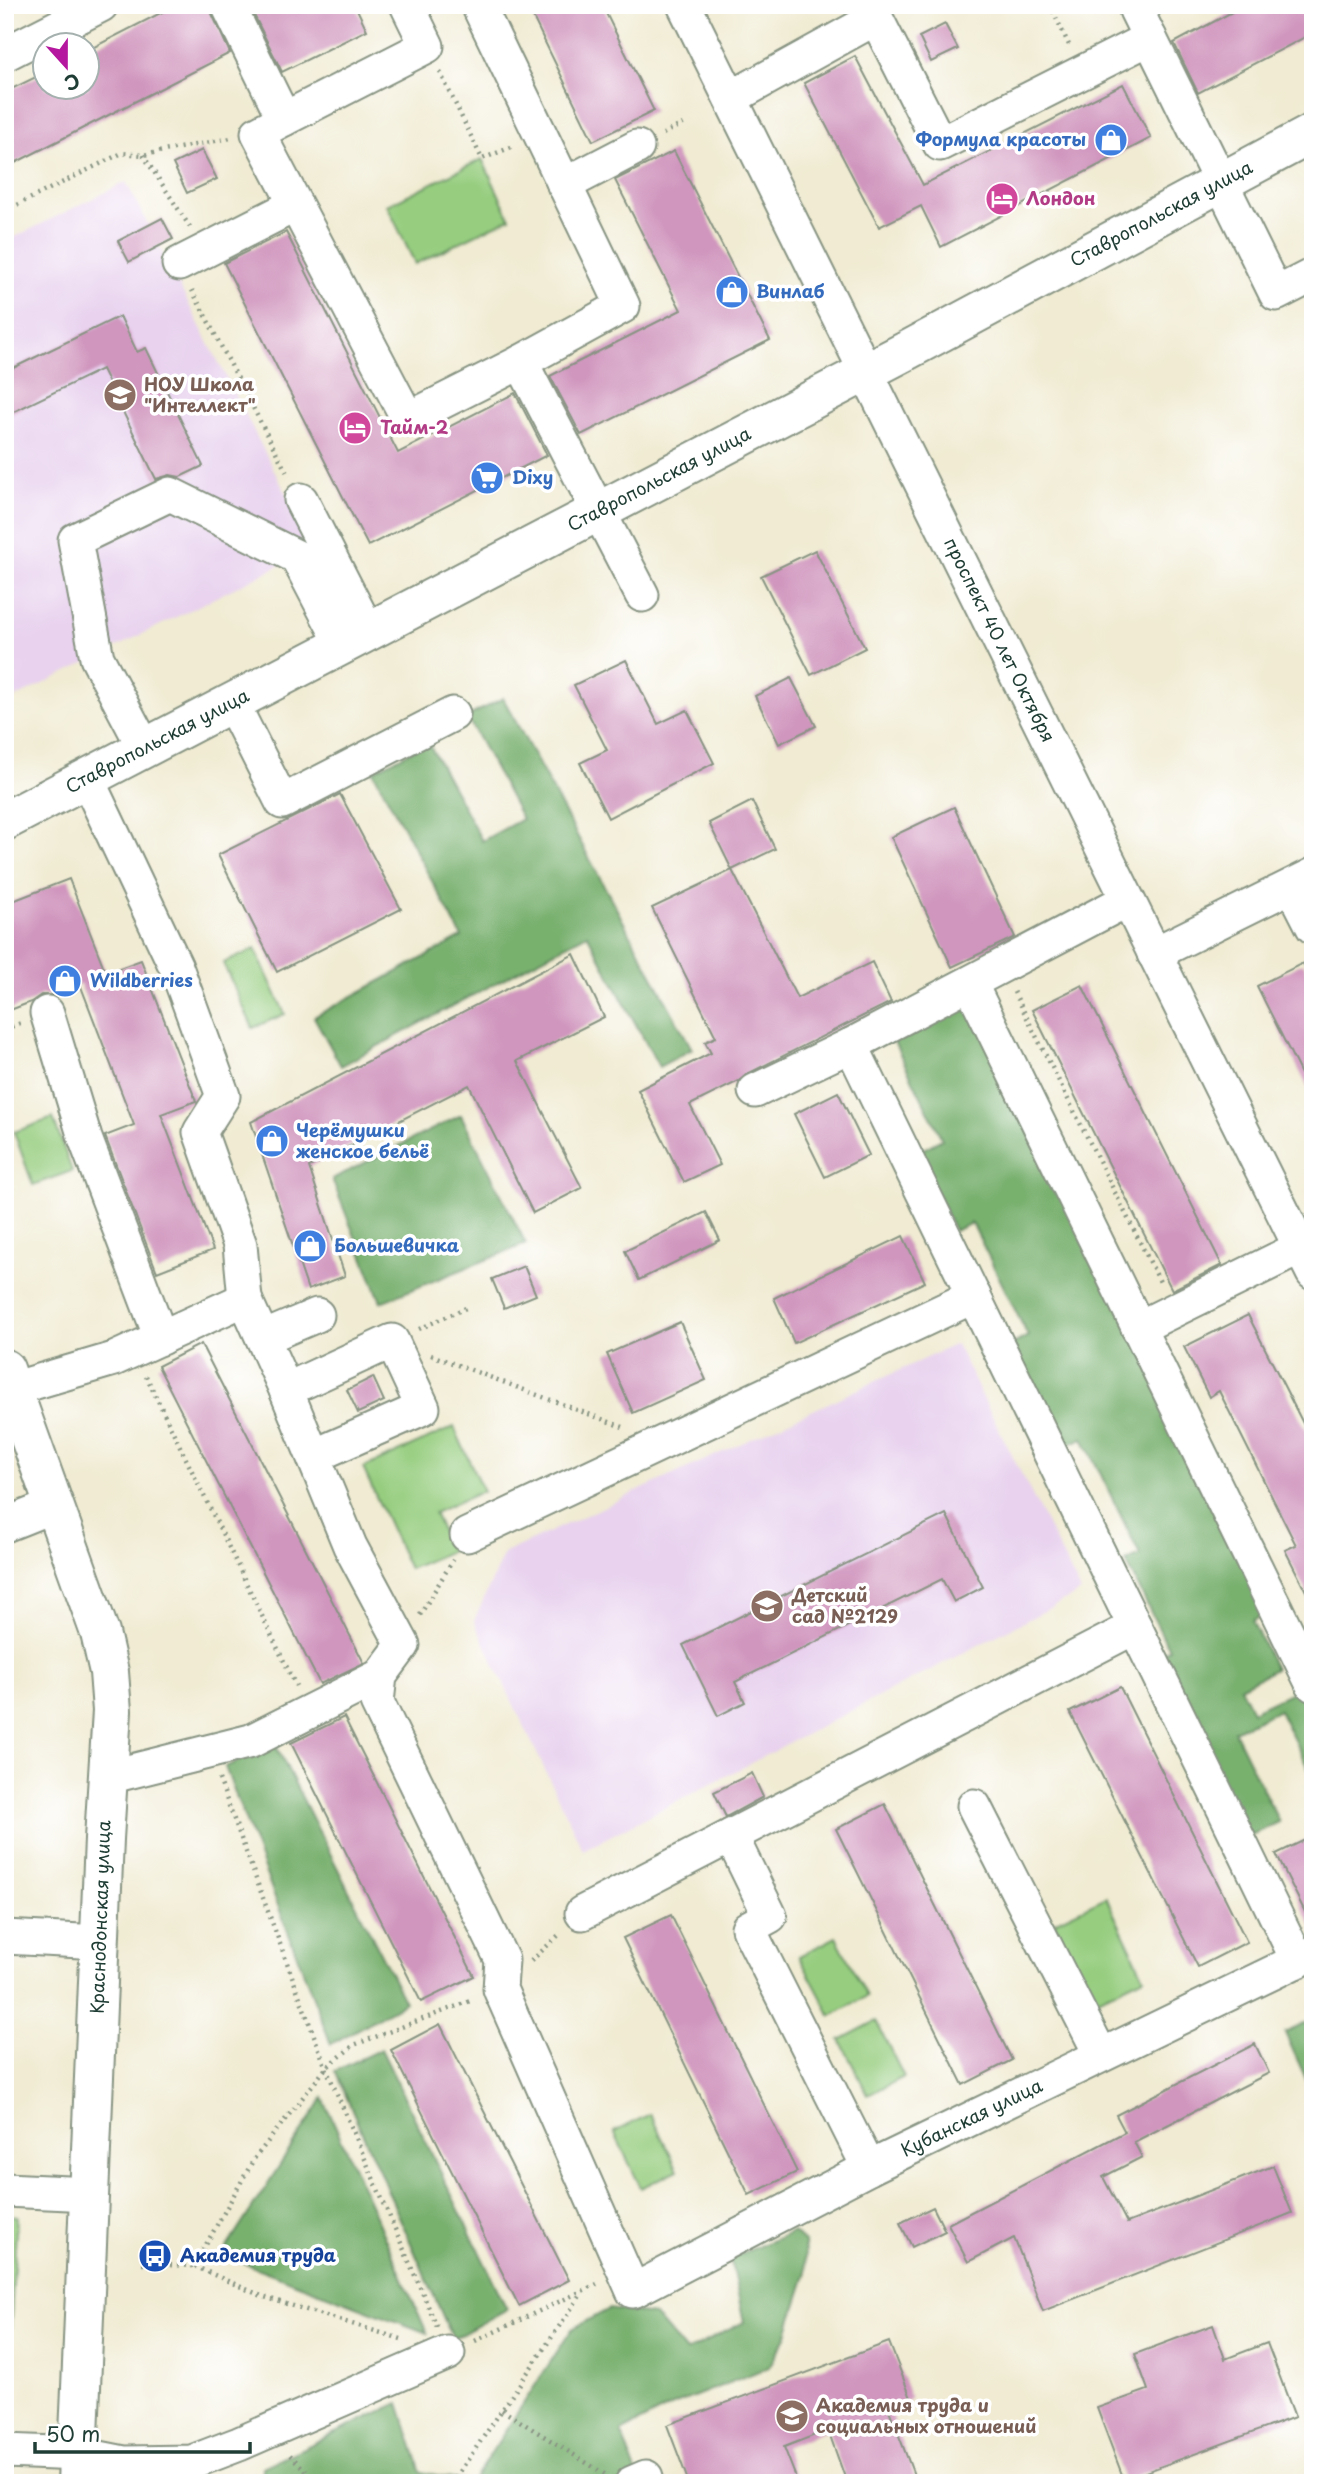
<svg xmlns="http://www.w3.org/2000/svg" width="1318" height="2488" font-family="'Playpen Sans',sans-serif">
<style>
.built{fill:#e8d2ee}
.green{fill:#96cd7f;stroke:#5a855a;stroke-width:2}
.forest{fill:#78b06e;stroke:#4c7651;stroke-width:2}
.building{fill:#d096be}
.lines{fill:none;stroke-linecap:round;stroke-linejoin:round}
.minor-casing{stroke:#889483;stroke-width:37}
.major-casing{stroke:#889483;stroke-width:42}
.path{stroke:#889483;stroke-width:4.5;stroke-dasharray:2 5;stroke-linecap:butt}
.minor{stroke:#fff;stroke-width:33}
.major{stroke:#fff;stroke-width:38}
.labels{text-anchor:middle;stroke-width:7;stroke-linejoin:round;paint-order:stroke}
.shop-label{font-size:18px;font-weight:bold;fill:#366cbe;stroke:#fff;text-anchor:start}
.hotel-label{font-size:18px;font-weight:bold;fill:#b23c85;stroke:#fff;text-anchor:start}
.street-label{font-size:18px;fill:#1f3d34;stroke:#fff}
.education-label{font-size:18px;font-weight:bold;fill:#785e54;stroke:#fff;text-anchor:start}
.transit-label{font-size:18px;font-weight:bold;fill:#164399;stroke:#fff;text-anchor:start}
</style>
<rect width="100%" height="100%" fill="#fff"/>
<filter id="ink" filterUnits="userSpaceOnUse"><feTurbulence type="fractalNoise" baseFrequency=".0143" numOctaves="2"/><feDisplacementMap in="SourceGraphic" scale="14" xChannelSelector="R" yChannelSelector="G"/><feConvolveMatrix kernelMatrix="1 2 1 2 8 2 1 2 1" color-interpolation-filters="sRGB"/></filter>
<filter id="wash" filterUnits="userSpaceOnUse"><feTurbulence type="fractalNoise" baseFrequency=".00686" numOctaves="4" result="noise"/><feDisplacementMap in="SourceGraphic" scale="28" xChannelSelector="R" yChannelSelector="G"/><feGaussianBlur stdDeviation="1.57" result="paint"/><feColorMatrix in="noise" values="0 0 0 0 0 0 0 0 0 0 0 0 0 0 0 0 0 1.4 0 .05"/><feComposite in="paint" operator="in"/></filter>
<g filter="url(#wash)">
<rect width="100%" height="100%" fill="#f0ebd2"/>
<g class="built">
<polygon points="126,182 314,548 5,703 5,242"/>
<polygon points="956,1344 1081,1592 583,1850 474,1621 504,1553"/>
</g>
<g class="green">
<polygon points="482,159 510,218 415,264 387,205"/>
<polygon points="255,949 285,1014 253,1028 223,963"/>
<polygon points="53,1118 72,1171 33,1185 14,1132"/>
<polygon points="454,1427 483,1491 434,1513 451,1551 409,1569 363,1468"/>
<polygon points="1106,1897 1144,1977 1092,2002 1054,1922"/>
<polygon points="836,1937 867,1996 831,2016 799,1956"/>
<polygon points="876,2021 904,2077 868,2095 840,2040"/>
<polygon points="650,2114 678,2170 641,2188 614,2132"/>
<polygon points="5,2215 17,2216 7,2384 5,2384"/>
</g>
<g class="forest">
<polygon points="503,698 692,1049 659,1067 587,934 341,1066 314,1017 462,937 373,771 428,742 482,841 522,819 467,717"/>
<polygon points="969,1000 1270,1612 1252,1621 1275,1669 1240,1687 1252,1711 1304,1686 1313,1704 1313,1778 1279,1710 1234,1731 1279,1822 1247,1837 1158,1655 1169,1649 1126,1562 1140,1555 1083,1438 1058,1449 1008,1347 1028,1336 972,1223 954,1231 916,1153 942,1139 892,1038"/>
<polygon points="461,1115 526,1244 381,1302 332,1179"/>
<polygon points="275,1744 405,2002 331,2044 225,1767"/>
<polygon points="1313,2020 1313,2094 1285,2033"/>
<polygon points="381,2049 507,2309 453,2339 335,2071"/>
<polygon points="323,2098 427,2333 222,2255"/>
<polygon points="793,2232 804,2242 806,2275 786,2337 769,2367 673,2405 621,2432 640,2483 261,2483 263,2467 399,2403 421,2472 472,2482 572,2329 609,2309 654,2315 686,2352 744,2322 730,2258"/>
</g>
<g id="blocks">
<g class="building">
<polygon points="176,5 208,5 230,53 5,168 5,92 46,72 46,88 88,88 88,50"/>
<polygon points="269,5 355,5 367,30 282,72 253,13"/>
<polygon points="527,5 602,5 654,111 593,141"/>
<polygon points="1245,5 1313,5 1313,33 1198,93 1174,43"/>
<polygon points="945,24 958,49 931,62 919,37"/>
<polygon points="855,56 923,185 1123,84 1151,138 941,247 921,206 879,227 804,83"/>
<polygon points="202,150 217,179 187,193 173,164"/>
<polygon points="674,151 770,340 581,435 550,376 681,310 615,180"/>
<polygon points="162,218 173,239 129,262 118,241"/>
<polygon points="286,232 398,453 515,393 547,455 368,546 224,263"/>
<polygon points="120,316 137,352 146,348 203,466 180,477 170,475 156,479 102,369 5,416 5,372"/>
<polygon points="815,550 865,648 811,675 761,576"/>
<polygon points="626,660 658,724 687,710 714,763 608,818 580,763 607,750 574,685"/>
<polygon points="791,678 816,726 779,744 755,696"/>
<polygon points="340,794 401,909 277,972 218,855"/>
<polygon points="752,801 775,849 732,870 709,823"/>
<polygon points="954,807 1015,937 952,967 891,837"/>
<polygon points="732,870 797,998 872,962 891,1002 747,1074 739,1081 690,1105 720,1165 684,1182 638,1090 711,1053 705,1042 716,1037 652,908"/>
<polygon points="69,879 106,973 141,960 196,1101 161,1114 213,1250 157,1272 105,1136 134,1125 80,984 52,995 41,995 31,1002 5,1012 5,904"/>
<polygon points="574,954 604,1017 517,1061 582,1188 533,1213 469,1085 309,1167 345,1276 308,1290 251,1122"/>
<polygon points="1303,963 1313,983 1313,1098 1257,986"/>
<polygon points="1082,985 1222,1265 1172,1290 1032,1010"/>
<polygon points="838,1092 869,1155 825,1177 794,1114"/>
<polygon points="706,1212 720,1240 639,1280 625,1251"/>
<polygon points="903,1236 925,1282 794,1343 774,1298"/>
<polygon points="524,1266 536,1295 504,1308 492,1279"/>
<polygon points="1248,1315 1313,1443 1313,1605 1285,1550 1296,1545 1219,1391 1209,1397 1184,1347"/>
<polygon points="680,1322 706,1380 633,1413 607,1354"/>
<polygon points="201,1344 364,1663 320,1684 158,1366"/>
<polygon points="373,1377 384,1401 358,1413 347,1390"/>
<polygon points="946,1514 983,1587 954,1602 942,1579 735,1682 745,1702 718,1716 683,1645"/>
<polygon points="1120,1687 1247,1942 1198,1967 1070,1712"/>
<polygon points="344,1717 474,1976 421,2002 291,1743"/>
<polygon points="752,1773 763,1797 726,1817 714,1792"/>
<polygon points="885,1804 1012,2060 963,2085 836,1829"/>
<polygon points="1313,1836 1313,1928 1276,1854"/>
<polygon points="671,1915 797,2172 749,2195 623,1938"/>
<polygon points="440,2024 569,2280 519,2306 391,2050"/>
<polygon points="1255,2044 1269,2073 1134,2142 1142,2157 1103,2177 1127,2223 1273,2166 1292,2213 1043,2311 1014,2238 968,2262 948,2224 1125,2132 1116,2115"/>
<polygon points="933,2207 945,2231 912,2247 900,2223"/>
<polygon points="1213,2325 1225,2359 1267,2343 1295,2417 1124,2480 1097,2408 1148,2390 1135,2354"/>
<polygon points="889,2342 911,2398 888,2407 917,2483 847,2483 828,2430 784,2447 798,2483 689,2483 667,2425"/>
</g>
</g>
</g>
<g filter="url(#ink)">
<use href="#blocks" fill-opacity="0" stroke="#889483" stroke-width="2"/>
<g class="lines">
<defs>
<g id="minor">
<polyline points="228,5 284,119 258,133 408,419 521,362 642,595"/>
<polyline points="478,5 623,306 521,362"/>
<path id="s1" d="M 684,5 L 1313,1273"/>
<polyline points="1145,5 1136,10 1276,294 1313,275"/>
<polyline points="876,18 940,144 1150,38"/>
<polyline points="5,54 101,5"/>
<polyline points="731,98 876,18 869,5"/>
<polyline points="284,119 427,46 407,5"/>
<polyline points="564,185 637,147"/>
<polyline points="179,264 295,205"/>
<polyline points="301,500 368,631"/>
<polyline points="232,703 282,802 453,714"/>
<polyline points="145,749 97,658 75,540 170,494 297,557 343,645"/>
<polyline points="87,779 176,967 223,1096 200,1132 240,1245 245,1299"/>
<polyline points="1292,886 1313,927"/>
<polyline points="1154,954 1313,875"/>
<polyline points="970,983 1313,1685"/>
<polyline points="47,1013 85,1138 161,1338"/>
<polyline points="851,1045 1298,1961"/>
<polyline points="755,1091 851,1045 1127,900"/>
<polyline points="1138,1328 1300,1248"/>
<polyline points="263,1338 317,1315"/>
<path id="s2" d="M 12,1389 L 114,1359 L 245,1299 L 286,1390 L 350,1546 L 403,1645 L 380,1676 L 377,1702 L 502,1960 L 500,1989 L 633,2291 L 869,2168 L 1313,1953"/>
<polyline points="286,1390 392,1341 423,1408 314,1456"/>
<polyline points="5,1525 55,1505"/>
<polyline points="467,1535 974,1296"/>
<polyline points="108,1777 251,1741 380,1676"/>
<polyline points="974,1806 1101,2055"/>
<polyline points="731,1836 770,1916 748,1928 869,2168"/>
<polyline points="582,1913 1135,1627"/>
<polyline points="5,1937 100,1942"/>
<polyline points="5,2190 90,2194"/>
<polyline points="5,2451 79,2454 124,2463 192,2462 239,2444 448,2353"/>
<polyline points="632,2483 646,2477"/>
</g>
<g id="major">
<path id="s3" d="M 5,821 L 906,351 L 1313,133"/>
<polyline points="5,1369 100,1633 109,1672 112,1711 104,1839 77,2483"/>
</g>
</defs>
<use href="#minor" class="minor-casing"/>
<use href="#major" class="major-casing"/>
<g class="path">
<polyline points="1050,5 1069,45"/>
<polyline points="440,72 482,159 514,146"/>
<polyline points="663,134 687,122"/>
<polyline points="143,155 190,227"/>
<polyline points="5,211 122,153 143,155 231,138"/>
<polyline points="192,290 288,475"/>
<polyline points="1014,992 1161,1284"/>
<polyline points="5,1029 21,1023"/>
<polyline points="419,1329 468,1307"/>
<polyline points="431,1355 623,1427"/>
<polyline points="146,1376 296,1686"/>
<polyline points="420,1615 453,1560"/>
<polyline points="219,1779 326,2068 437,2327"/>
<polyline points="531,1961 561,1933"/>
<polyline points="142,2264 194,2266"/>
<polyline points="401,2339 264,2297 194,2266 254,2159 326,2068 354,2045 473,2000"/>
<polyline points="475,2341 597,2284"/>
<polyline points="502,2410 606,2475"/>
<polyline points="290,2455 318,2483"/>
<polyline points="452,2483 582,2293"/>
</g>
<use href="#minor" class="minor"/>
<use href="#major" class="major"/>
</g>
</g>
<defs>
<symbol id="shop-disc" viewBox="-11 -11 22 22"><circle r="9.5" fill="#3f7fe0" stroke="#fff"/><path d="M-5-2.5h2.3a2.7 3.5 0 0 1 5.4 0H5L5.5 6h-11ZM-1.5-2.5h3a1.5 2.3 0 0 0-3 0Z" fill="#fff"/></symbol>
<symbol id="hotel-disc" viewBox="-11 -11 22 22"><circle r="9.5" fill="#d1479c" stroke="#fff"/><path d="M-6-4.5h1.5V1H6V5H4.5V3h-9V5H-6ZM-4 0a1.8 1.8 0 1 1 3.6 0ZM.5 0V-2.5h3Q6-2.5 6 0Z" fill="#fff"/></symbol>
<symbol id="school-disc" viewBox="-11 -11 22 22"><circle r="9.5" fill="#8d6e63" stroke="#fff"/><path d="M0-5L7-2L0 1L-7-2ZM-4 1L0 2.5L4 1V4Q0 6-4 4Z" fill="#fff"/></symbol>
<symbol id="supermarket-disc" viewBox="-11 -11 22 22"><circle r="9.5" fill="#3f7fe0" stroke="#fff"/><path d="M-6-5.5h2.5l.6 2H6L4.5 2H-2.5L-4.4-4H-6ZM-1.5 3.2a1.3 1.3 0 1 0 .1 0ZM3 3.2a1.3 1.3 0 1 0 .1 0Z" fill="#fff"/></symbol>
<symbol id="bus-disc" viewBox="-11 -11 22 22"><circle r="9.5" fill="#1a4fb4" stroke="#fff"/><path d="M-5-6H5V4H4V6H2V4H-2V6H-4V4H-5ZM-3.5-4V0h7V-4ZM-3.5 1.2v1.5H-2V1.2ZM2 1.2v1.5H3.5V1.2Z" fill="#fff"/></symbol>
<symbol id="university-disc" viewBox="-11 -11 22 22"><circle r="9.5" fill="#8d6e63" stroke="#fff"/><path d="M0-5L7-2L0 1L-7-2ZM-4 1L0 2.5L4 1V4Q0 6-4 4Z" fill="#fff"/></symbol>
</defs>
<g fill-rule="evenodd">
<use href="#shop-disc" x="1092" y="121" width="38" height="38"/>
<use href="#hotel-disc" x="983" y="180" width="38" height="38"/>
<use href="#shop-disc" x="713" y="273" width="38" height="38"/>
<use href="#school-disc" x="101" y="376" width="38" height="38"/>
<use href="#hotel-disc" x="336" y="409" width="38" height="38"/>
<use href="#supermarket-disc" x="468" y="459" width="38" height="38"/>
<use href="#shop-disc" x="46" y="962" width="38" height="38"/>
<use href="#shop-disc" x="253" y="1122" width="38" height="38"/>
<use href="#shop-disc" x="291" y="1227" width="38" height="38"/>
<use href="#school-disc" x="748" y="1587" width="38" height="38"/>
<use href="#bus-disc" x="136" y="2237" width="38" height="38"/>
<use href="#university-disc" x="773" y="2397" width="38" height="38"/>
</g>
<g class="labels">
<g class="shop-label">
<text x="1086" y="146" text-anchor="end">Формула красоты</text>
<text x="756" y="298">Винлаб</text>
<text x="512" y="484">Dixy</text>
<text x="90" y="987">Wildberries</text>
<text x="296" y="1137">Черёмушки<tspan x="296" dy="21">женское бельё</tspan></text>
<text x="334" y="1252">Большевичка</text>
</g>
<g class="hotel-label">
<text x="1026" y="205">Лондон</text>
<text x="380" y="434">Тайм-2</text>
</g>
<g class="street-label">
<text dy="6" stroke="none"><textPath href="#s3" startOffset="1306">Ставропольская улица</textPath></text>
<text dy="6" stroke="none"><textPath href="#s3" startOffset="738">Ставропольская улица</textPath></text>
<text dy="6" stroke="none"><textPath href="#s1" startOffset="709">проспект 40 лет Октября</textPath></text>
<text dy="6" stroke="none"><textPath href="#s3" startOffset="172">Ставропольская улица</textPath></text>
<text transform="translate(101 1917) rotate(-88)" y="6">Краснодонская улица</text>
<text dy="6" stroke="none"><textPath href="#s2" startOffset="1722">Кубанская улица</textPath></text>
</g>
<g class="education-label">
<text x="144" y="391">НОУ Школа<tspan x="144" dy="21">"Интеллект"</tspan></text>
<text x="792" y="1602">Детский<tspan x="792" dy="21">сад №2129</tspan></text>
<text x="816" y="2412">Академия труда и<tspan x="816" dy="21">социальных отношений</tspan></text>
</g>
<g class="transit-label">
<text x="180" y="2262">Академия труда</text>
</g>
</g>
<rect width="1318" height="2488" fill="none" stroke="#fff" stroke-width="28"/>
<g transform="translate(66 66) rotate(159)"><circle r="33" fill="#ffffff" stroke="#a5b1ae" stroke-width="2"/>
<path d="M0-5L12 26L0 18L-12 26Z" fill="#b5179e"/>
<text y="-10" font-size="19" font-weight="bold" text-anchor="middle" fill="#1f3d34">С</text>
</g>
<path d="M35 2442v10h215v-10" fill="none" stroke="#1f3d34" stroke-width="3.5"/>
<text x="46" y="2442" font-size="21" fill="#1f3d34" stroke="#ffffff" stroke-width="5" paint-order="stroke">50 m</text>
</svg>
